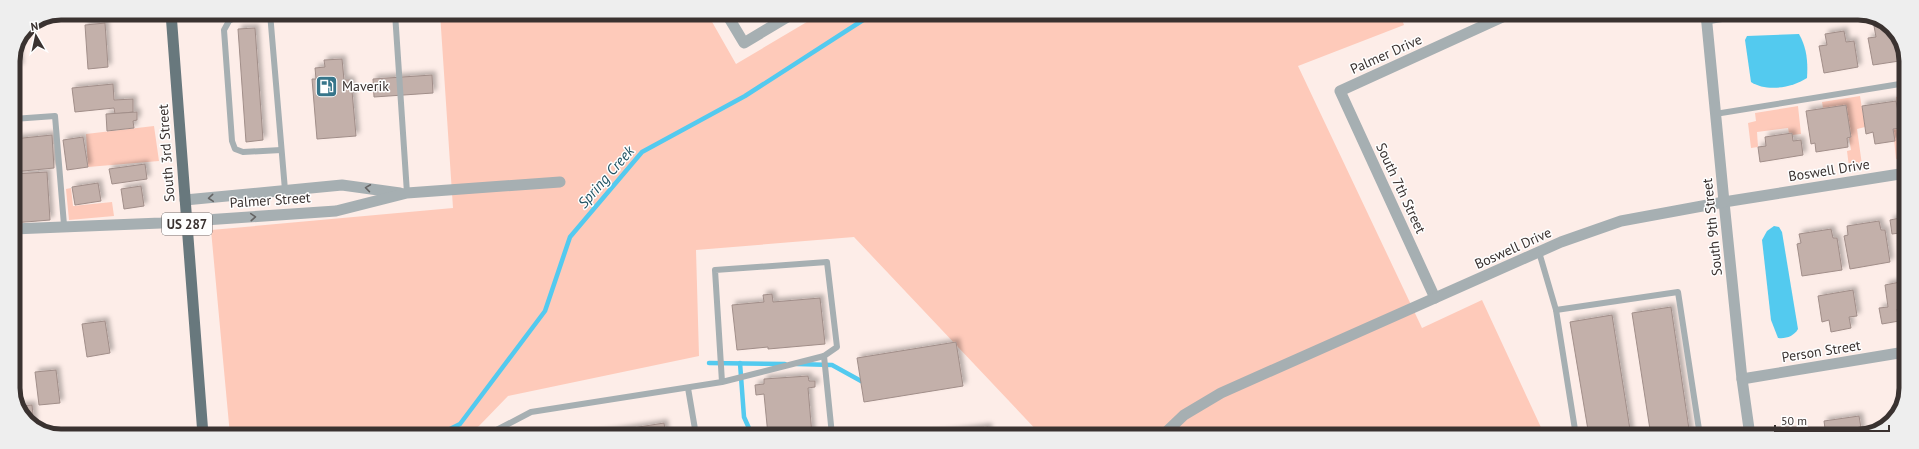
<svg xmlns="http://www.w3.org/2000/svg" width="1919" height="449" font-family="'PT Sans',sans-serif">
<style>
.green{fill:#fecaba}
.water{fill:#53caef}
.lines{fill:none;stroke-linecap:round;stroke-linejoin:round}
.stream{stroke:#53caef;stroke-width:4.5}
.building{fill:#c3b0aa;stroke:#a18e89;filter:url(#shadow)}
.service{stroke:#a6afb2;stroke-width:6}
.minor{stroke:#a6afb2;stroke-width:11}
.tertiary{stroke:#a6afb2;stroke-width:11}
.primary{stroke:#68787d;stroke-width:11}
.oneway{stroke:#656464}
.labels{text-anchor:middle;stroke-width:3;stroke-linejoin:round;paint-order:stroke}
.shield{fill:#fefefe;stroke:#756f6e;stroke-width:1}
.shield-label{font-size:13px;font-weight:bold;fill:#3a3230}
.street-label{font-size:14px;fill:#3a3230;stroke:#fefefe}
.poi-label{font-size:14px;fill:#3a3230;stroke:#fefefe;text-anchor:start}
.water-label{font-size:15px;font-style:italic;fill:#205262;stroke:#fefefe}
.rim{fill:none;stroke:#3a3230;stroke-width:5}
</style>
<defs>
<filter id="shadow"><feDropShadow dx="3.5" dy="-3.5" stdDeviation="2" flood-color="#0004"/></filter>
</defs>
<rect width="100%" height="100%" fill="#fdede8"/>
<g class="green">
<polygon points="440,13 707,13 736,64 822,13 1400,14 1404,25 1298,66 1422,328 1482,300 1545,436 1042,436 854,237 696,250 699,356 508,396 479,426 463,435 230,435 211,230 453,208"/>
<polygon points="1860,96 1865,127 1857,129 1862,165 1849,167 1847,151 1851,150 1849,138 1851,137 1846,105 1823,108 1822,102"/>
<polygon points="1903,96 1906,112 1906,158 1896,159 1893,129 1901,128 1896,97"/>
<polygon points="1798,106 1801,134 1792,135 1792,133 1789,133 1788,128 1757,132 1758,147 1751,148 1748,123 1756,121 1755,113"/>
<polygon points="154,126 159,161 88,167 86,134"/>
<polygon points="71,188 73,206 112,202 114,216 69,220 66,189"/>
</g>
<g class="water">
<path d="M 1799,34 C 1807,48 1808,62 1807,78 C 1792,88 1766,92 1751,82 L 1745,40 L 1747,36 Z"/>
<path d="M 1774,226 L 1779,227 L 1782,232 L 1798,329 C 1794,336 1786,339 1778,338 L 1771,320 L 1762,240 L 1767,231 Z"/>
</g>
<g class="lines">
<g class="stream">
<polyline points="709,363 785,364"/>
<polyline points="740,363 744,417 752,435"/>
<polyline points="797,364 832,365 861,381"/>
<polyline points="438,435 460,424 545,311 570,237 642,152 745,96 874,13"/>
</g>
</g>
<g class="building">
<polygon points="105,23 108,67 88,69 85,25"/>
<polygon points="1886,24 1894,29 1906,60 1873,65 1868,38 1876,37 1874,26"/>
<polygon points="255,28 263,140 246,142 238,29"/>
<polygon points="1844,31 1846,42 1854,41 1858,67 1824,73 1819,46 1827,45 1825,34"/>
<polygon points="18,49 20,67 13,67 13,61"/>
<polygon points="342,59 344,80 351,80 356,136 317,139 312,79 316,79 315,68 325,67 324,60"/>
<polygon points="432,75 433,93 374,97 373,79"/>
<polygon points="113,84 114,100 133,99 133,112 115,114 114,108 75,112 72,88"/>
<polygon points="1896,101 1901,128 1893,129 1895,141 1875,144 1873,132 1866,134 1862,106"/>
<polygon points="1846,105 1851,137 1847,138 1848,147 1816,152 1815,143 1811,144 1806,111"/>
<polygon points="137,112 137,120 133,121 134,128 107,131 106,114"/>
<polygon points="1792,133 1793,141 1801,140 1803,155 1760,162 1758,147 1766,146 1765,137"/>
<polygon points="52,135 54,168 13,172 13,139"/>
<polygon points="83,137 88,167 67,170 63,140"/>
<polygon points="145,164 147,179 112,184 109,169"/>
<polygon points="47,172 50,220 13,223 13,174"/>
<polygon points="98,183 101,201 75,205 72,187"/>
<polygon points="141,186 144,206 124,209 121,189"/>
<polygon points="1905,217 1905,242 1902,243 1900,233 1892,234 1890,220"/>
<polygon points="1879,221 1881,230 1885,230 1890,262 1850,269 1844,236 1848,235 1847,226"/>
<polygon points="1831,229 1833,238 1837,238 1842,270 1802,276 1797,244 1801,243 1799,234"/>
<polygon points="1905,281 1905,308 1897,309 1899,321 1882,324 1879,308 1888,307 1885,285"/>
<polygon points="1853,290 1857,316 1849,317 1851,328 1831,332 1829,320 1822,322 1818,296"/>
<polygon points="772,294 773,302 820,298 825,344 768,349 768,347 737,350 732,305 764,302 763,295"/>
<polygon points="1671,307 1690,436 1651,436 1632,313"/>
<polygon points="1612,315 1631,436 1589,436 1570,322"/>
<polygon points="105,321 110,353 87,357 82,324"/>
<polygon points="956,342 963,386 864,402 857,358"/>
<polygon points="56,370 60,403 39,405 35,372"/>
<polygon points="808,376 809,381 815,381 815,387 808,388 812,435 768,435 764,394 756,395 755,385 764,384 764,379"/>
<polygon points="32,405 34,425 25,420 19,406"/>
<polygon points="1859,416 1862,434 1858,436 1826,436 1824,421"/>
<polygon points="664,423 666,435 589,435"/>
<polygon points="988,427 989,436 927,435"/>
</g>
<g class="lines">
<g class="service">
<polyline points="270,13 285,190"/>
<polyline points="395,13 407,193"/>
<polyline points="270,14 238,16 229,21 224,30 232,141 235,149 243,152 281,150"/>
<polyline points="1715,114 1906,83"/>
<polyline points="13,119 55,116 64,225"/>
<polyline points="1539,252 1556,310 1678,292 1700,436"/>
<polyline points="1556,310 1576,436"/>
<polyline points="824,356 832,435"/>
<polyline points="688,388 696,435"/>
<polyline points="487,435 531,412 722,382 824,356 837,347 827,262 715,270 722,382"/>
</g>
<g class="minor">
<polyline points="726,13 744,43 794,13"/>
<polyline points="1706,19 1737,14"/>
<polyline points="185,200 342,185 400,193"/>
<polyline points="13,229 161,223 336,211 407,193 560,182"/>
<polyline points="1435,298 1340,91 1509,14"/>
<polyline points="1742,379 1905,352"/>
<polyline points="1750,436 1742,379 1724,202 1906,173"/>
</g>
<polyline class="tertiary" points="1162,436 1184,415 1221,393 1561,242 1621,221 1724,202 1706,14"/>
<polyline class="primary" points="171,13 203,435"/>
</g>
<defs><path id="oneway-chevron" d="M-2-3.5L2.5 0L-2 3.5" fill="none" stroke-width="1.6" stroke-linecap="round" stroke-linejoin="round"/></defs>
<g class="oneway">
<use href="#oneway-chevron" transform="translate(368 188) rotate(-172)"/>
<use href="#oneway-chevron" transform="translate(211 198) rotate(175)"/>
<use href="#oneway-chevron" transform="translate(253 217) rotate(-4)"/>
</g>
<defs>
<symbol id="fuel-square" viewBox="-11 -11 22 22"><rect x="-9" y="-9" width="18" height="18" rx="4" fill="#36758a" stroke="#fefefe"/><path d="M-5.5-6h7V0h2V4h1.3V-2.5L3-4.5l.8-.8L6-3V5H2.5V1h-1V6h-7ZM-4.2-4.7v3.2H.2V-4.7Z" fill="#fff"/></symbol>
</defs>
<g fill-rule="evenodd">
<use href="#fuel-square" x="314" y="74" width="25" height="25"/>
</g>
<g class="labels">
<rect class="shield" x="162" y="213" width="50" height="22" rx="3"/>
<g class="shield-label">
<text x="187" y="229">US 287</text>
</g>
<g class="street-label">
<text transform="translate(1386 54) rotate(-24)" y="5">Palmer Drive</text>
<text transform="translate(166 153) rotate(-94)" y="5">South 3rd Street</text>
<text transform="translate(1829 170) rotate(-9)" y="5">Boswell Drive</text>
<text transform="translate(1401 188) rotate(65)" y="5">South 7th Street</text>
<text transform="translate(270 200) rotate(-4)" y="5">Palmer Street</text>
<text transform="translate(1712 227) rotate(-96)" y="5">South 9th Street</text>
<text transform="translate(1513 248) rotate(-24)" y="5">Boswell Drive</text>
<text transform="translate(1821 351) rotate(-9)" y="5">Person Street</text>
</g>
<g class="poi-label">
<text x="342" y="91">Maverik</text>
</g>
<g class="water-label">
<text transform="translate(606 177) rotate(-49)" y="5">Spring Creek</text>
</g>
</g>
<path d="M0 0H1919V449H0ZM61 20H1858A41 41 0 0 1 1899 61V388A41 41 0 0 1 1858 429H61A41 41 0 0 1 20 388V61A41 41 0 0 1 61 20Z" fill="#eee" fill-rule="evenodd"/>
<path class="rim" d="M61 20H1858A41 41 0 0 1 1899 61V388A41 41 0 0 1 1858 429H61A41 41 0 0 1 20 388V61A41 41 0 0 1 61 20Z"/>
<g transform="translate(36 36) rotate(351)" stroke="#fefefe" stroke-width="3" paint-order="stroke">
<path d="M0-3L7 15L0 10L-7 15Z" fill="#3a3230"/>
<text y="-6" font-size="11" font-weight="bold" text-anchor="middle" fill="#3a3230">N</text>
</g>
<path d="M1775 425v6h114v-6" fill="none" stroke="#3a3230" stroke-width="2"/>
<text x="1781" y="425" font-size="12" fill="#3a3230" stroke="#fefefe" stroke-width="3" paint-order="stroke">50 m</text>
</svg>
